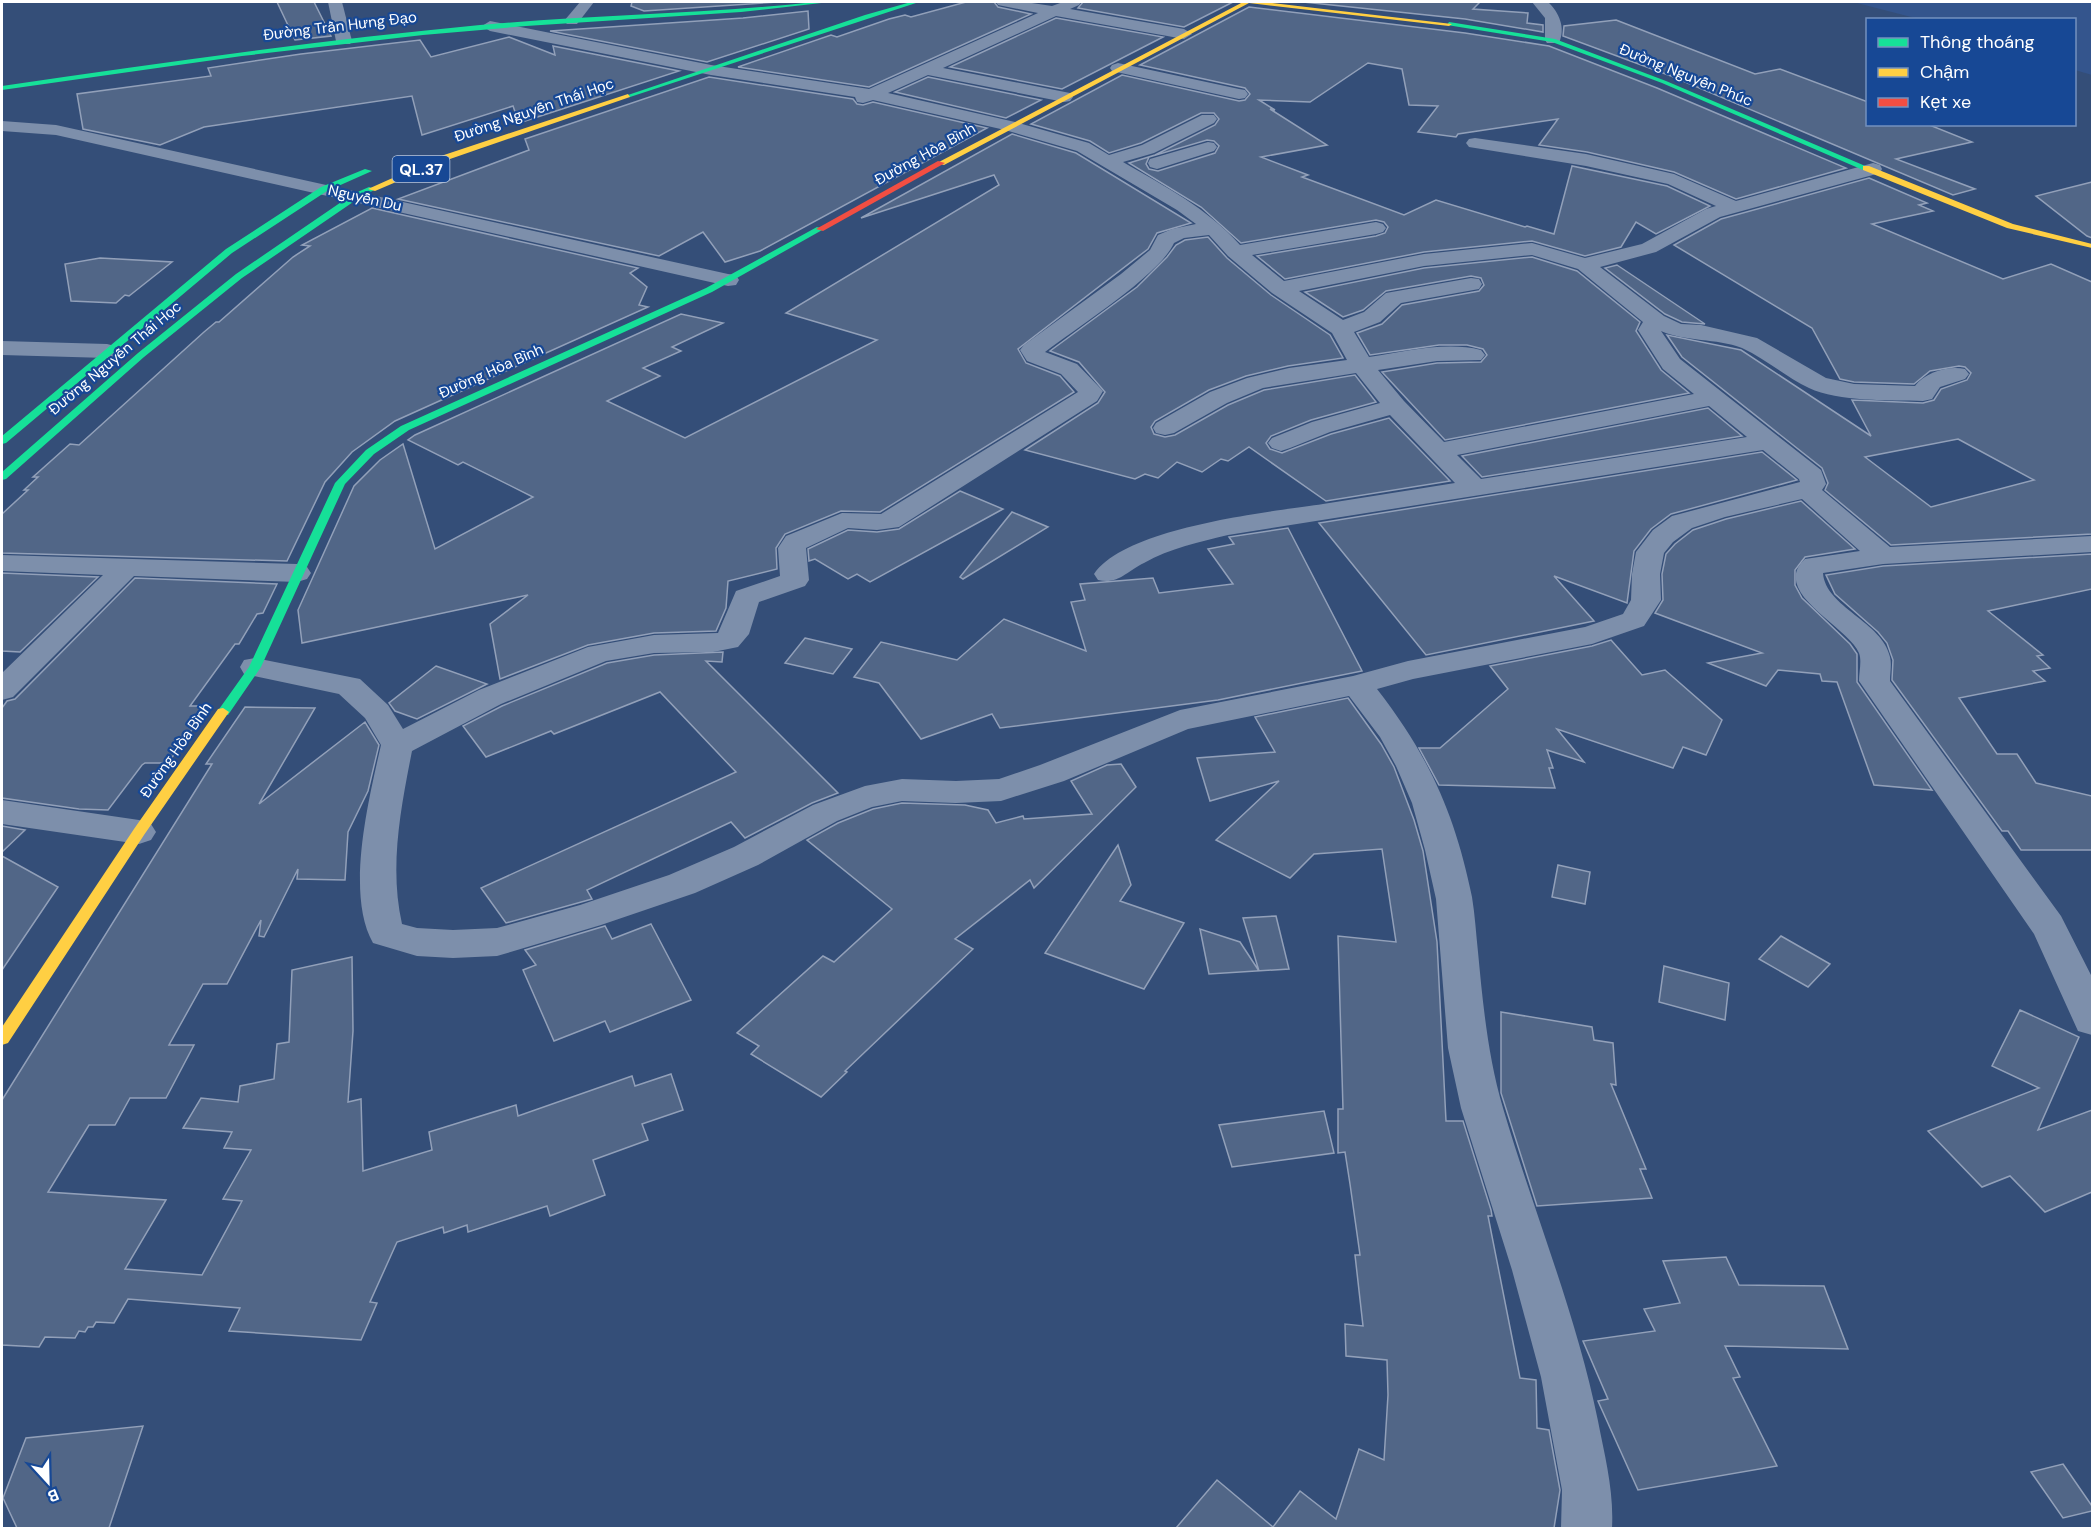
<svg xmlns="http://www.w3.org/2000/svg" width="2094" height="1530" font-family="'DM Sans',sans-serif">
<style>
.water{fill:#34558d}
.building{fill:#516687;stroke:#92a0b9;stroke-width:1.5;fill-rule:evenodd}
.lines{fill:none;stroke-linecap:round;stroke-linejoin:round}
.street{fill:#7d8fab;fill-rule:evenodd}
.fast{fill:#16e098;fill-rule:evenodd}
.slow{fill:#ffcf43;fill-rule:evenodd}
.jam{fill:#f24e42;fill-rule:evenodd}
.labels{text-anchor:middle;stroke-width:4.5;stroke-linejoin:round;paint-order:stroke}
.far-street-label{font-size:15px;fill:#fff;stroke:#174895}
.shield{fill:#174895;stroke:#b9c8df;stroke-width:1.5}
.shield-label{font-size:16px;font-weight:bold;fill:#fff}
</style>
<rect width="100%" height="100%" fill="#344e78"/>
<polygon class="water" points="1853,2 2092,2 2092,75 2075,70 2074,20 1919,19"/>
<g class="building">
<polygon points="277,2 314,2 331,36 295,40"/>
<polygon points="632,2 778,2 644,11 631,6"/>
<polygon points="966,2 994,2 998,7 1031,14 869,87 738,67 831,35 837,37 889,19 905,15 911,17"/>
<polygon points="1083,2 1233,2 1184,27 1078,8"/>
<polygon points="1303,2 1480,2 1473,9 1528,13 1527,23 1543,25 1543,32 1465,19"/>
<path d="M 1249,7 L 1465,33 L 1549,46 L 1657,88 L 1846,168 L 1736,199 L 1674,172 L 1587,152 L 1539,145 L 1558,119 L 1458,134 L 1456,137 L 1418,132 L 1438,106 L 1409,105 L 1402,69 L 1368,63 L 1310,102 L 1259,100 L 1275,110 L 1270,109 L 1327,145 L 1261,157 L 1308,175 L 1302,177 L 1404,215 L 1436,200 L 1525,227 L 1527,226 L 1554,234 L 1572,166 L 1667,186 L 1710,206 L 1656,234 L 1636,222 L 1621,247 L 1585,256 L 1532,241 L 1424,252 L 1285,279 L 1257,256 L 1376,236 L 1385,233 L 1388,227 L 1384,222 L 1376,220 L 1241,243 L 1201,207 L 1129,163 L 1155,155 L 1215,125 L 1219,119 L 1214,113 L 1201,113 L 1141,143 L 1109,153 L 1090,141 L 1031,124 L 1122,75 L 1239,101 L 1245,100 L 1250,94 L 1245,88 L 1140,65 ZM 1207,140 L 1214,141 L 1219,146 L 1215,153 L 1158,171 L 1149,169 L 1146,164 L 1149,157 Z"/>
<polygon points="808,11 809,29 707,62 550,31 743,18"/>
<polygon points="1056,18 1163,37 1062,89 950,67"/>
<polygon points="1616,20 1755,74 1780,69 1868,102 1868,124 1927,124 1972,142 1896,159 1975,189 1953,195 1671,76 1563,36 1564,26"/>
<polygon points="509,37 555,55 553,46 679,71 519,123 513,106 422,135 412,96 204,127 160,145 83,129 77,94 211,76 208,68 301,54 420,40 431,57"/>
<polygon points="709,77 853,99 857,104 863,105 873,102 987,128 760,251 725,262 703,232 659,256 398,199 529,150 525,139"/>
<polygon points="928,77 1041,100 1006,118 895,92"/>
<polygon points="1012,134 1076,153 1191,223 1157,233 1148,249 1018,349 1026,363 1060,376 1074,392 880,512 841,511 785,534 776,548 777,569 728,581 726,608 716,631 654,633 588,645 500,679 490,624 528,595 302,643 298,610 354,486 380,460 403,444 435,549 533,497 463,462 458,465 408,440 415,435 681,314 723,323 672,347 681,351 643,368 660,376 607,401 685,438 877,340 786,313 999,185 994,175 861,218"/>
<path d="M 1869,178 L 1927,203 L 1919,205 L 1933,211 L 1872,224 L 2003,279 L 2051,264 L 2092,282 L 2092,534 L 1891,545 L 1825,490 L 1828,483 L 1822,468 L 1682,357 L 1667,335 L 1741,350 L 1871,436 L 1852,400 L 1923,403 L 1934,400 L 1941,389 L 1967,380 L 1971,373 L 1965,367 L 1959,366 L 1930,371 L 1914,384 L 1854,382 L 1840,379 L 1812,328 L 1674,245 L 1721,219 ZM 1958,439 L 2034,480 L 1931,507 L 1865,457 Z"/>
<polygon points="2092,182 2092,238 2087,236 2036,196"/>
<polygon points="372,208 638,268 630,273 647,287 639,305 648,307 395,421 352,452 325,482 287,561 2,553 2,514 28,490 24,490 38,477 33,477 70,444 79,445 204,332 216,322 219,322 293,257 310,246 302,245"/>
<polygon points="1208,237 1227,258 1271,295 1330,335 1343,358 1288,366 1246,376 1209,390 1155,421 1151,427 1154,434 1165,437 1175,435 1228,405 1264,390 1355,375 1376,402 1311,420 1271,436 1266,443 1270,449 1282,453 1331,434 1389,418 1450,481 1326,501 1249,447 1228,461 1221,459 1202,472 1177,462 1158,478 1145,474 1135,479 1025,450 1098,403 1105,392 1079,362 1050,351 1137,287 1167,257 1176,245 1185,240"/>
<polygon points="1532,257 1577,271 1640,322 1636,331 1661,370 1689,393 1445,440 1382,372 1437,363 1481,362 1487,355 1483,349 1467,345 1439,345 1370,355 1357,333 1382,324 1402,305 1479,291 1484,285 1481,278 1471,276 1386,291 1363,310 1343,317 1305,292 1424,268"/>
<polygon points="100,258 172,262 129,296 125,295 116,303 71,301 65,264"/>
<polygon points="1617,265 1705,324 1682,322 1665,314 1605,268"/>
<polygon points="1708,408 1742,436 1482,477 1462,456"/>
<polygon points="1762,452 1797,480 1671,514 1651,529 1634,551 1627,603 1554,576 1594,621 1426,655 1319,523"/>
<polygon points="960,491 1003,509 870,582 857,574 848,579 815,559 809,561 808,549 848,530 877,532 899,529"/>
<polygon points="1801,501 1855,549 1805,557 1795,570 1795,585 1802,598 1850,644 1857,654 1857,682 1932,790 1874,785 1837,682 1822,681 1820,674 1778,670 1766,686 1708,663 1762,653 1655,613 1663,600 1662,574 1666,554 1675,544 1693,530 1726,519"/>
<polygon points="1012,512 1048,527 963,579 960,577"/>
<polygon points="1288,528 1362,671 1218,700 1000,728 992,714 921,739 879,683 854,677 881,642 957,660 1004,619 1086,651 1071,602 1085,600 1080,584 1153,578 1159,593 1233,584 1208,549 1234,544 1229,537"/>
<polygon points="2092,554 2092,589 1988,611 2043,655 2037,656 2050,668 2033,671 2045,681 1959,698 1997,754 2017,754 2036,783 2092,796 2092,850 2021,850 2008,831 2002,831 1892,680 1893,660 1887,643 1878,632 1835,594 1826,575 1883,566"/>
<polygon points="2,573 98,577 20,652 2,651"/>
<polygon points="135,578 277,584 263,613 257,614 239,644 235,644 190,706 209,706 168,763 145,763 142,765 108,810 79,809 2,798 2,708 7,701 15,699"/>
<polygon points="805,638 852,649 833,674 785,663"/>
<polygon points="1611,640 1642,675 1665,670 1722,720 1706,755 1683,747 1673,768 1557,729 1584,762 1547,750 1553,768 1549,768 1555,788 1439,785 1419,748 1440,748 1508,689 1490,666 1592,646"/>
<polygon points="723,652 722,662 706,661 838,793 812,803 745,838 731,822 587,890 592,899 506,923 481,888 736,772 660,692 554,734 551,731 486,757 463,726 502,706 607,663 654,655"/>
<polygon points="436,666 487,684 417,719 395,711 389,703"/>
<polygon points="1348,698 1381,744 1394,767 1414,820 1423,851 1437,942 1446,1121 1463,1121 1491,1210 1492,1216 1488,1216 1520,1378 1536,1380 1537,1428 1549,1430 1560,1490 1554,1528 1176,1528 1217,1480 1273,1527 1300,1491 1336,1519 1359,1449 1384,1460 1388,1395 1387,1360 1346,1356 1345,1324 1363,1326 1355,1255 1360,1255 1350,1184 1345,1152 1338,1153 1338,1109 1343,1109 1338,936 1396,942 1382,849 1314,854 1290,878 1216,840 1279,781 1210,801 1197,758 1275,752 1255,717"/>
<polygon points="245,707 315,708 259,804 365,722 379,745 368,791 348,832 345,880 297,879 298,869 264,937 259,936 261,920 227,984 203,984 169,1045 194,1045 166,1098 130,1098 115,1125 89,1125 48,1192 166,1200 125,1269 202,1275 242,1201 223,1199 251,1150 224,1148 232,1132 183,1128 201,1098 238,1102 240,1086 274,1079 277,1044 289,1042 292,970 352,957 353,1031 348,1102 361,1099 363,1171 432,1150 429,1132 516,1105 518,1116 632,1076 635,1086 671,1074 683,1110 642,1124 648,1140 593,1160 605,1195 550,1216 547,1206 468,1232 467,1225 444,1233 443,1227 397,1242 370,1302 377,1303 361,1340 229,1331 240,1308 128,1299 114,1323 96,1322 93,1327 88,1327 85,1332 79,1331 75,1338 45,1337 39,1347 2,1345 2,1100 212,764 206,764"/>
<polygon points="1121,764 1136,787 1034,888 1030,880 955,939 973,949 845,1071 847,1072 821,1097 751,1054 759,1046 737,1033 823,956 834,962 892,909 807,840 838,823 873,809 902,803 965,805 988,810 996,823 1023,816 1024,819 1092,814 1071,781 1107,765"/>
<polygon points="2,826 25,830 2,852"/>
<polygon points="1118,845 1131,885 1120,901 1184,923 1144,989 1045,953"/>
<polygon points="2,856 58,887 2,970"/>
<polygon points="1558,865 1590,872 1585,904 1552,897"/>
<polygon points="1276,916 1289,969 1209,974 1200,929 1240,942 1259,971 1243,918"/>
<polygon points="651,924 691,1000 610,1032 605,1021 554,1041 523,970 536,965 525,950 605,926 612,939"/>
<polygon points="1781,936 1830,964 1808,987 1759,959"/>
<polygon points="1664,966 1729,983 1725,1020 1659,1002"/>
<polygon points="2020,1010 2079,1037 2038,1130 2092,1110 2092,1192 2045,1212 2010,1176 1982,1187 1928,1131 2039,1088 1992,1066"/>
<polygon points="1501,1012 1592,1027 1594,1040 1613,1043 1616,1085 1611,1084 1646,1169 1640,1169 1652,1198 1537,1206 1501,1093"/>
<polygon points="1324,1111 1334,1153 1232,1167 1219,1125"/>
<polygon points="1726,1257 1739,1285 1824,1286 1848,1349 1725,1346 1740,1377 1733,1378 1777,1466 1638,1490 1598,1401 1608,1399 1583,1341 1655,1331 1644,1309 1680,1303 1663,1261"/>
<polygon points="143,1426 109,1528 17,1528 3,1498 26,1438"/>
<polygon points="2063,1464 2092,1506 2092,1511 2063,1518 2031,1472"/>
</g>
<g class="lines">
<g class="street">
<polygon points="328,2 342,2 352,41 350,44 338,44 336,41"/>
<polygon points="580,2 594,2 577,24 567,24 564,21"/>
<path d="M 996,2 L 1025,2 L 1052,6 L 1063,2 L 1081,2 L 1079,5 L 1070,9 L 1184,29 L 1192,34 L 1184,39 L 1056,16 L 943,68 L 1070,93 L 1073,97 L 1070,101 L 1064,102 L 928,75 L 888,93 L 1015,122 L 1089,143 L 1109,155 L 1142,145 L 1202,115 L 1214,115 L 1217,119 L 1214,123 L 1154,153 L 1123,162 C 1166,187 1207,208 1240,245 L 1376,222 L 1383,224 L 1386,228 L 1383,232 L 1376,234 L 1252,255 L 1284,281 L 1424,254 L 1532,243 L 1585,258 L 1642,244 L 1706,209 L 1716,206 L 1668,184 L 1586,166 L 1469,147 L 1466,143 L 1469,139 L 1475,138 L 1586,154 L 1674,174 L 1736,201 L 1873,163 L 1880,165 L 1882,169 L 1880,173 L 1720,217 L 1656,252 L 1600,267 L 1664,316 L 1681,324 L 1701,325 L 1757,338 L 1826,378 L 1854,384 L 1915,386 C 1925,372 1949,365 1965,369 L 1969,374 L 1965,379 L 1940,387 L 1932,399 L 1923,401 C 1891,400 1838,402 1809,388 C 1786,377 1766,359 1742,348 C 1716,338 1686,342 1661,331 L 1680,359 L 1821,470 L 1826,484 L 1822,490 L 1890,547 L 2092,536 L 2092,552 L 1883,564 L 1823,573 C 1825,607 1883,622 1890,657 C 1892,664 1890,673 1890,681 L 2061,916 L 2092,977 L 2092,1035 L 2078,1031 L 2034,934 L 1859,681 C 1859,672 1862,661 1859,653 C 1848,626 1769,592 1805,559 L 1860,551 L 1802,499 L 1725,517 L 1692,528 L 1673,542 L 1664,553 L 1660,574 L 1661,600 L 1644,626 L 1592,644 L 1413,679 L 1377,689 C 1429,756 1455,814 1472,897 C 1475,915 1476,934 1478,952 C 1483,1005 1488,1057 1503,1108 C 1534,1213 1576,1313 1598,1421 C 1605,1457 1614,1491 1612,1528 L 1561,1528 L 1562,1490 L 1541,1377 L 1512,1270 L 1461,1108 L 1448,1048 L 1436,899 L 1425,850 L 1412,803 L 1396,766 L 1380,737 L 1349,696 L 1188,729 L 1064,781 L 1001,801 L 956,803 L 902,801 L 872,807 L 837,821 L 758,865 L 695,893 L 601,925 L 497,956 L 453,958 L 417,956 L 373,943 C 345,894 369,798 381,745 L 365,718 L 339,694 L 244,674 L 240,667 L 244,660 L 255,658 L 360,679 L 388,705 L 403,729 L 479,690 L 588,647 L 654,635 L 718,633 L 736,591 L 780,576 L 778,548 L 786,536 L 842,513 L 881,514 L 1078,392 L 1061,374 L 1027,361 L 1020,350 L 1024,345 L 1121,274 L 1150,250 L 1158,235 L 1172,229 L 1196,224 L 1177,210 L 1077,151 L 1005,130 L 873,100 L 863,103 L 857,102 L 855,97 L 711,75 L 490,31 L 482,26 L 490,21 L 711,65 L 869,89 L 1038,13 L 998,5 ZM 1209,235 L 1228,256 L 1272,293 L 1332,333 L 1347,360 L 1289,368 L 1247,378 L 1210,392 L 1156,423 L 1153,428 L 1156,433 L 1165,435 L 1174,433 L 1227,403 L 1263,388 L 1356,373 L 1380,403 L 1312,422 L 1272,438 L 1268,443 L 1272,448 L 1281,451 L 1290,448 L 1330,432 L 1390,415 L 1455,483 C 1411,490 1367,497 1323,504 C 1269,512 1126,527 1094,574 L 1098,580 C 1118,585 1127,571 1144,563 C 1170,548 1200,542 1228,535 L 1763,450 L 1799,479 L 1800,482 L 1672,516 L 1653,530 L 1636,552 L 1632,574 L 1631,600 L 1623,614 L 1585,627 L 1408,661 L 1353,676 L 1180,710 L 1040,765 L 999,779 L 956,781 L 902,779 L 865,786 L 813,805 L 734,847 L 669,875 L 580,905 L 497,928 L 453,930 L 417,928 L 402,924 C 389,867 401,807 412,751 L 501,704 L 606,661 L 654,653 L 713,652 L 738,647 L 749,634 L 759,602 L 805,586 L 809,580 L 806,548 L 848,528 L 877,530 L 899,527 L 1097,401 L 1103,391 L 1077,364 L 1045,352 C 1076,328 1160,275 1174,243 L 1184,238 ZM 1532,255 L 1578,269 L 1643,322 L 1638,330 L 1663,369 L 1694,394 L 1444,442 L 1404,401 L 1378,370 L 1437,361 L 1481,360 L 1485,355 L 1481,350 C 1445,341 1405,352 1369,357 L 1354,332 L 1380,322 L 1401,303 L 1479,289 L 1482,284 L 1479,279 L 1471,278 L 1386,293 L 1364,312 L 1343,320 L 1299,291 L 1424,266 ZM 1709,406 L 1747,437 L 1481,479 L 1457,455 Z"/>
<path d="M 1532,2 L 1548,2 C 1559,12 1566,28 1559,43 L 1547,43 L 1545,40 L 1545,18 Z"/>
<polygon points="1118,63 1239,89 1245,90 1248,94 1245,98 1239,99 1112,71 1110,68 1112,65"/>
<polygon points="2,121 56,125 728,274 736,275 739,280 736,285 728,286 56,135 2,131"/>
<polygon points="1208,142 1214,143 1217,147 1214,151 1157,169 1150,167 1148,163 1150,159"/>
<polygon points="2,341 107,344 115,346 119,351 115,356 107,358 2,355"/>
<polygon points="2,555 297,564 307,567 311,573 307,579 297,582 134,576 13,697 2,700 2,673 103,575 2,571"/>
<polygon points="2,800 139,820 151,824 156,832 151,840 139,844 2,824"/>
</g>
<g class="fast">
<path d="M 815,2 L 830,2 L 741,12 L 526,26 L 423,35 L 242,56 L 2,90 L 2,86 C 161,63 320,40 480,25 C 591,15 703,14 815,2 Z"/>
<polygon points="911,2 919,2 630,97 625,96 865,15"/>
<polygon points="1449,22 1555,39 1666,81 1870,168 1863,170 1662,83 1552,42 1447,25"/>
<polygon points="365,169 372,171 327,191 232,253 6,443 2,444 2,436 226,249 321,187"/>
<polygon points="369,187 376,189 359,198 242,278 144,357 6,479 2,480 2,472 138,353 236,274 353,194"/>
<polygon points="817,227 824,229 712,292 409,430 374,454 345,484 261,667 228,715 218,715 217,712 249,667 335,483 366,450 401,426 706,288"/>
</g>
<g class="slow">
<polygon points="1243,2 1263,2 1452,24 1449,26 1249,3 944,165 937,163"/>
<polygon points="628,94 630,97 450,159 375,191 368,189 444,155"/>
<polygon points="1863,166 1869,166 2013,224 2092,244 2092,248 2007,228 1863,170"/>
<polygon points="223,708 229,712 144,835 8,1043 2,1045 2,1027 134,829 218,709"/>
</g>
<polygon class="jam" points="938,161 945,163 823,231 816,229"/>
</g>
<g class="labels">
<g class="far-street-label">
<text transform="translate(340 26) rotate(-7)" y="5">Đường Trần Hưng Đạo</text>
<text transform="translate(1686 75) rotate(22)" y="5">Đường Nguyễn Phúc</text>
<text transform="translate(534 110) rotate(-19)" y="5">Đường Nguyễn Thái Học</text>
<text transform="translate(925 154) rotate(-29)" y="5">Đường Hòa Bình</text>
<text transform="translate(365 198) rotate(13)" y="5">Nguyễn Du</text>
<text transform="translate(115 358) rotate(-40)" y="5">Đường Nguyễn Thái Học</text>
<text transform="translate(491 371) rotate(-24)" y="5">Đường Hòa Bình</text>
<text transform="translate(176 750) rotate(-55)" y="5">Đường Hòa Bình</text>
</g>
<rect class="shield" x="392.5" y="156" width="57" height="26" rx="4.5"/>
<g class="shield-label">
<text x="421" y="175">QL.37</text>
</g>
</g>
<rect width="2094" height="1530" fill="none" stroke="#ffffff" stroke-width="6"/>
<rect x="1866" y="18" width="210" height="108" fill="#174895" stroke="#7491bf" stroke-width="1.5"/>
<rect x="1878" y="38" width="30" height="9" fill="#16e098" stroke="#7491bf" stroke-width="1.5"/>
<text x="1920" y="48" font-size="18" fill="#ffffff">Thông thoáng</text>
<rect x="1878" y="68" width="30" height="9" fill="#ffcf43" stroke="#7491bf" stroke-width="1.5"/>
<text x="1920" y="78" font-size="18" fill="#ffffff">Chậm</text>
<rect x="1878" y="98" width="30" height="9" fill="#f24e42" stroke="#7491bf" stroke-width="1.5"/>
<text x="1920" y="108" font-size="18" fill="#ffffff">Kẹt xe</text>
<g transform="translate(48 1482) rotate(158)" stroke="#174895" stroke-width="4.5" paint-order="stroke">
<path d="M0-4.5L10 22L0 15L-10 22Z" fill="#ffffff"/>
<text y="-9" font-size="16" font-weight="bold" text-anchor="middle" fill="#ffffff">B</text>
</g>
</svg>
